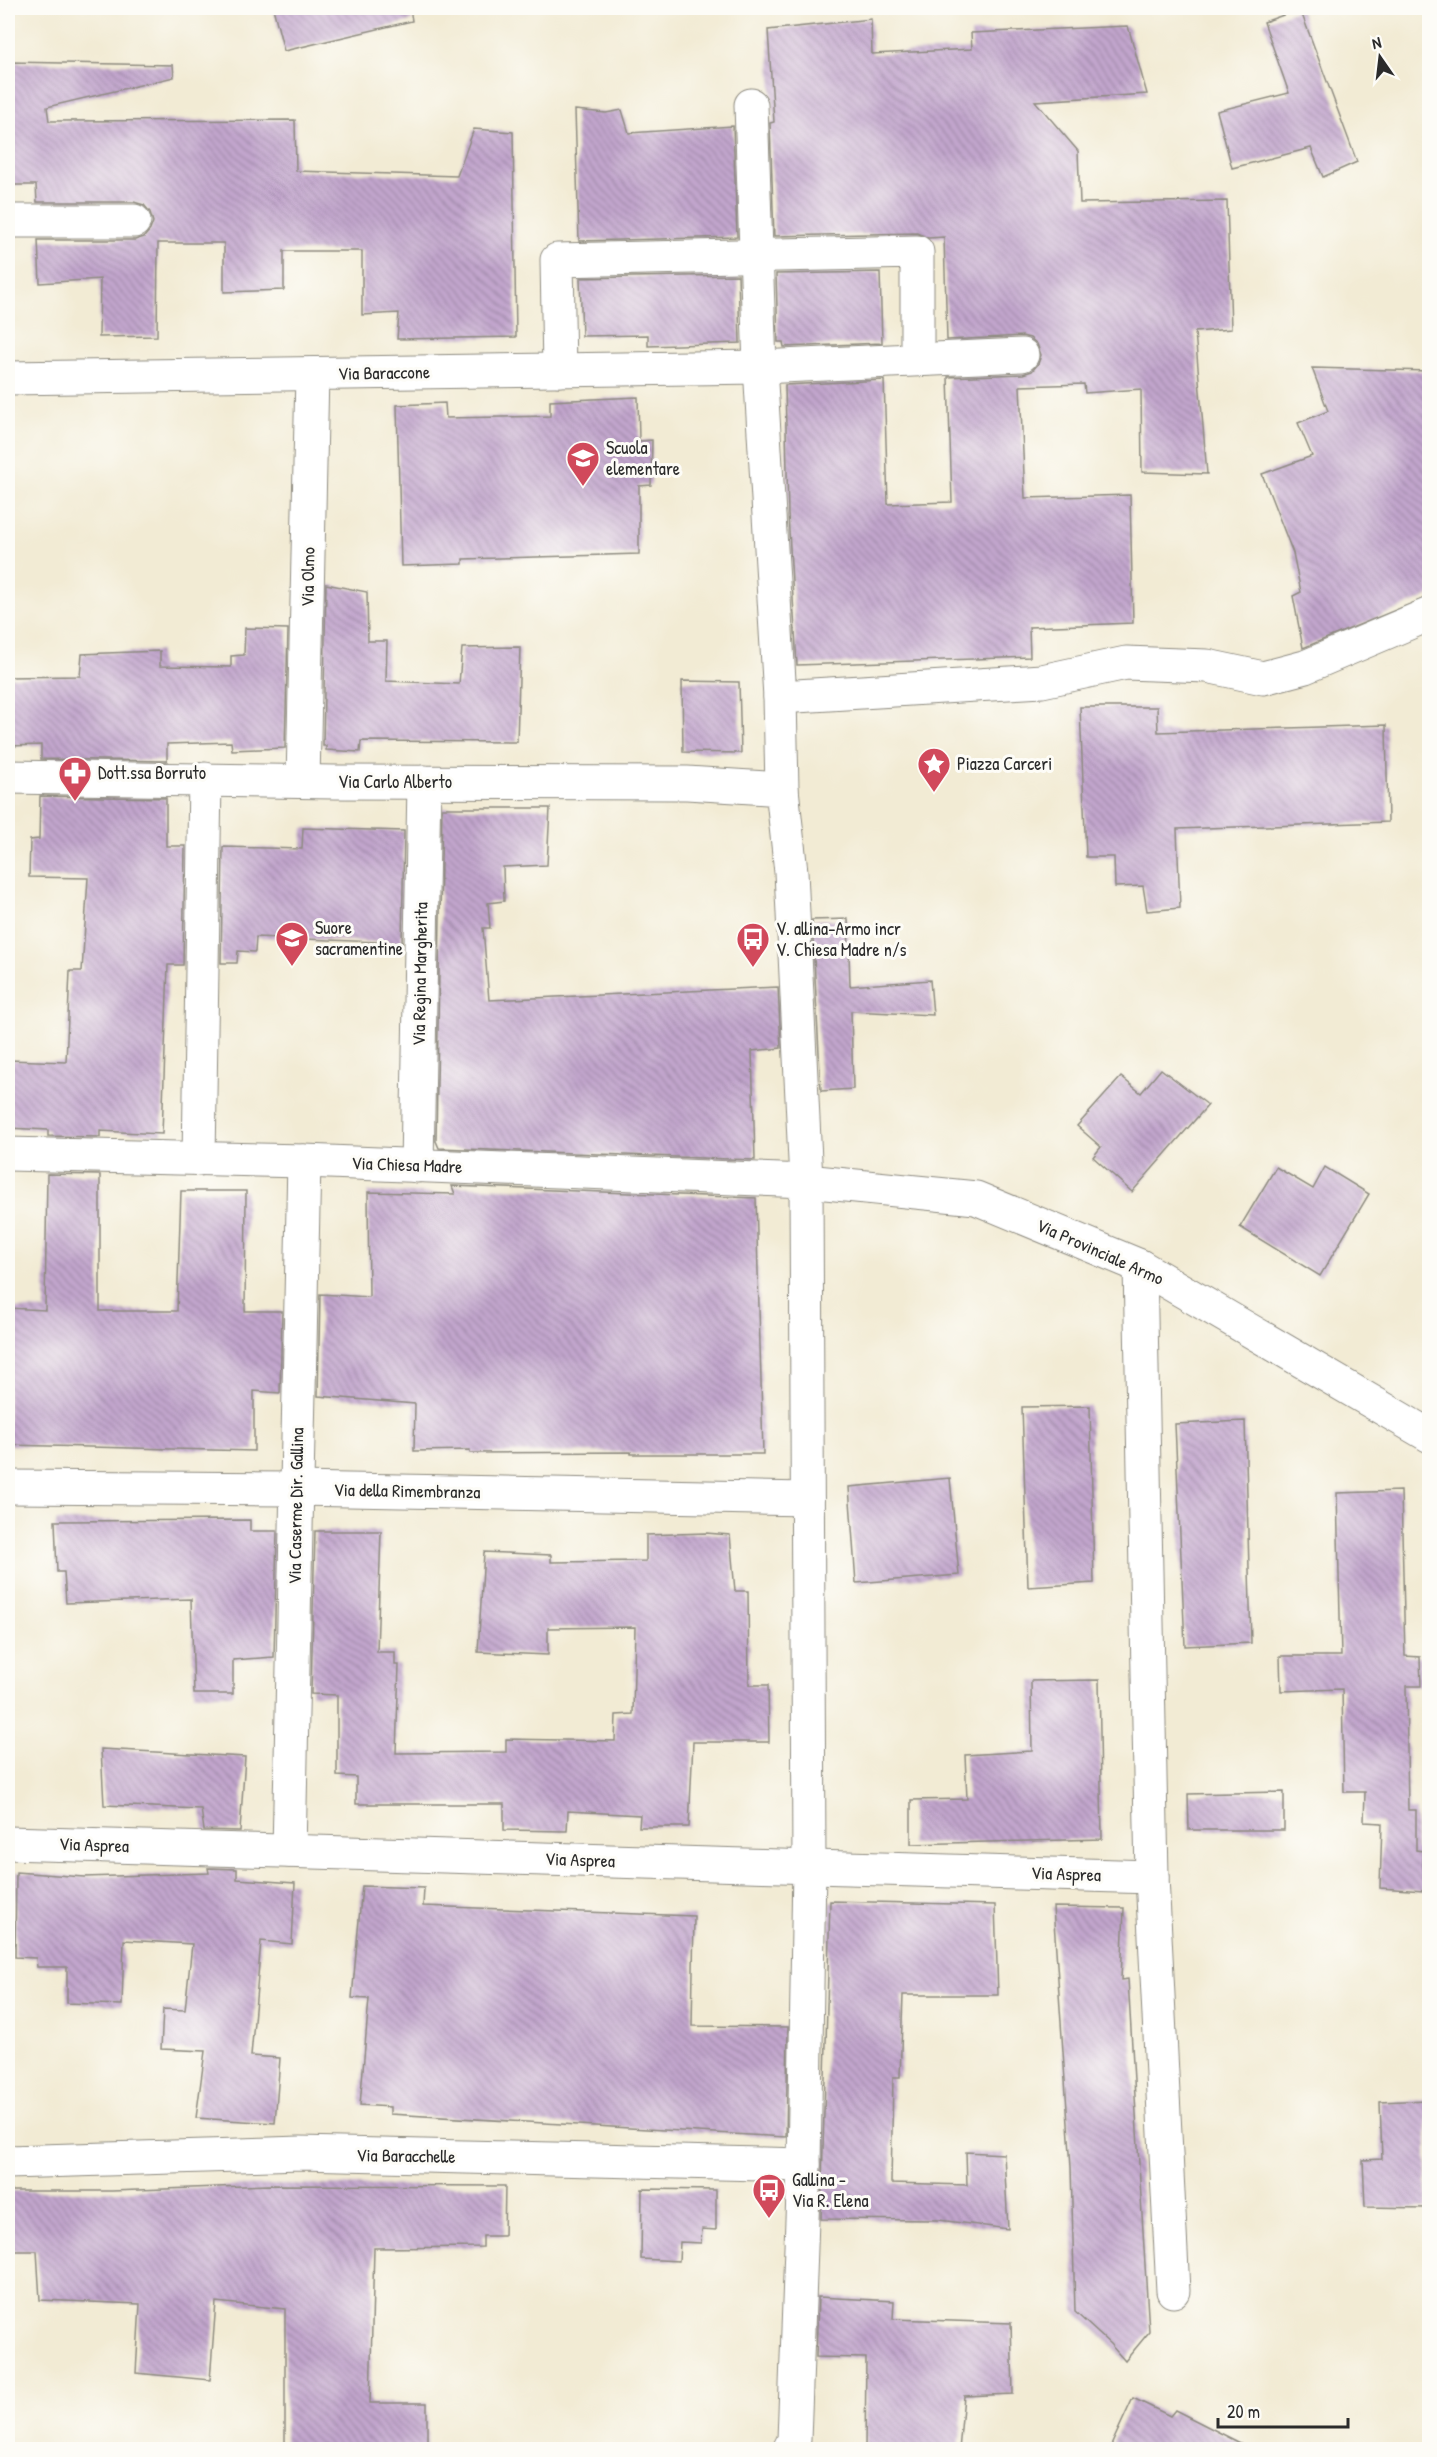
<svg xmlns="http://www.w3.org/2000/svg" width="1437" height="2457" font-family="'Patrick Hand',sans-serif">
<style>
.building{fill:url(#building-back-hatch)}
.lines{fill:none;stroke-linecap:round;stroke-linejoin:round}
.minor-casing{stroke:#8e8b80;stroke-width:35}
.tertiary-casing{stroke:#8e8b80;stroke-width:35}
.minor{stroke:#fff;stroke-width:33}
.tertiary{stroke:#fff;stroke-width:33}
.labels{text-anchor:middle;stroke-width:6;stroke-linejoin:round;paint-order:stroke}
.street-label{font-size:18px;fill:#2b2b2b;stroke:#fdfcf7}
.poi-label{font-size:18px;fill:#2b2b2b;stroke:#fdfcf7;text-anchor:start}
</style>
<defs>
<pattern id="building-back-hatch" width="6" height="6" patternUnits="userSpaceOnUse" patternTransform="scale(1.5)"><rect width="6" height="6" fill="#c2a6cd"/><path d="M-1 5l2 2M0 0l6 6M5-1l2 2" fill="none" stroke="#9e87a7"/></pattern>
</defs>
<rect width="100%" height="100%" fill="#fdfcf7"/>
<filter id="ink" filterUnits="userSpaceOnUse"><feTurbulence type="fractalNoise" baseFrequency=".0167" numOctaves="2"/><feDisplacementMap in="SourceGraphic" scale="12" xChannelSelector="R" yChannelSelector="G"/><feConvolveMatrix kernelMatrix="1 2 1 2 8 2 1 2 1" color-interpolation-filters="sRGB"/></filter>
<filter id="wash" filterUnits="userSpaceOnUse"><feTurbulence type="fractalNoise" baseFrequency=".008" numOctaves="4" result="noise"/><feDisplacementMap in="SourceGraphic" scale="24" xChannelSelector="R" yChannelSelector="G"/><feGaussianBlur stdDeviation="1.35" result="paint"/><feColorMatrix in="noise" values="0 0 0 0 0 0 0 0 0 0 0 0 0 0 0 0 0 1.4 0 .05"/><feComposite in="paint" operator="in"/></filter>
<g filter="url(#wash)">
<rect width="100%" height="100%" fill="#f2ebd4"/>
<g id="blocks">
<g class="building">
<polygon points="273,8 410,8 412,21 284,51"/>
<polygon points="1300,9 1357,162 1323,177 1311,148 1232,168 1217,111 1289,93 1264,22"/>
<polygon points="871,19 872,54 972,49 971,33 1128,26 1147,94 1035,101 1078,151 1080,203 1227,201 1231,329 1195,332 1207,474 1142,472 1141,389 1085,393 1084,384 1020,386 1025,498 1130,495 1133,623 1029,627 1030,657 797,665 788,514 785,385 884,380 888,504 952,502 948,377 1023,374 1032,371 1038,364 1041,355 1037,344 1030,338 1022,336 947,340 944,237 928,238 917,233 774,236 770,123 774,122 768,30"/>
<polygon points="8,62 173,65 174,77 47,107 49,121 295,120 296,171 457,176 474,129 513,132 516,337 397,339 399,313 362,315 362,251 284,251 284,290 224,292 224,243 158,243 157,336 99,337 100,279 40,283 38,240 135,240 144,237 150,230 153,222 150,212 144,205 134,202 37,202 36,185 8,185"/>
<polygon points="575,110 606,113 622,110 629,133 733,126 737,237 579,241"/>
<polygon points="880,272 882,343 784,347 783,342 778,342 776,274"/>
<polygon points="738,275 740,343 648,346 648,335 582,336 580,278"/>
<polygon points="1312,368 1430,371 1430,596 1303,648 1293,596 1301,592 1293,553 1262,474 1312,456 1298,423 1328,411"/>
<polygon points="638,397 639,441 652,440 651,485 639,486 639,554 463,559 463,564 401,566 397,405 445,403 446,418 550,416 550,401"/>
<polygon points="326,584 367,592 368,641 387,641 386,681 459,684 462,648 520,647 517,742 361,741 360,752 326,750 326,746 323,746"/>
<polygon points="245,628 288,629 285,748 232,750 231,742 167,744 167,761 41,759 41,745 8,746 8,677 80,676 82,654 106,653 160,651 160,666 231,667 231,656 244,655"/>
<polygon points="682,681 739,682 741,753 683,752"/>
<polygon points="1080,707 1157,707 1158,732 1386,725 1388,822 1177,829 1180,908 1147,911 1143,886 1115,887 1114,857 1086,857"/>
<polygon points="40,796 166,798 166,846 185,846 183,965 168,965 162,1134 100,1131 100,1137 48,1136 48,1130 8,1128 8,1060 66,1062 70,971 82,971 88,878 29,877 30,840 39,839"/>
<polygon points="442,808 550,808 547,865 503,867 504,901 488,903 490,928 483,928 489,1000 778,987 781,1048 752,1051 755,1160 439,1148 436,1141"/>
<polygon points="303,828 404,831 402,943 256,937 255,952 238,951 237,963 221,963 223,847 302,849"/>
<polygon points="848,919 850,986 930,980 933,1015 851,1011 853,1089 821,1091 812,920"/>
<polygon points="1161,1069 1208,1105 1132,1192 1093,1157 1101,1147 1077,1126 1121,1077 1141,1093"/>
<polygon points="1276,1167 1313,1189 1325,1167 1369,1194 1320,1276 1240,1227"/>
<polygon points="47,1174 100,1175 100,1311 177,1311 181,1191 246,1191 245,1311 282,1311 280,1393 254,1391 254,1451 8,1445 8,1308 45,1310"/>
<polygon points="452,1186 756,1198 763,1454 631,1454 631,1452 470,1453 470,1450 414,1451 415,1404 318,1396 320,1294 369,1297 368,1192 455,1194"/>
<polygon points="1090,1406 1094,1583 1028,1587 1022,1407"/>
<polygon points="1245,1421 1251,1643 1185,1646 1175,1424"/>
<polygon points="950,1478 959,1575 856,1583 849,1487"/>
<polygon points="1401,1491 1405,1656 1420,1657 1421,1686 1406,1686 1408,1810 1416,1810 1416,1850 1423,1851 1424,1891 1380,1888 1382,1823 1364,1822 1365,1792 1344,1792 1342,1689 1281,1691 1280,1656 1341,1656 1337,1493"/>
<polygon points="250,1520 250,1531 277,1531 274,1657 233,1660 233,1694 194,1694 191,1599 66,1603 64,1572 57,1572 55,1521"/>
<polygon points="315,1531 381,1531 377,1652 395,1652 395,1665 399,1665 396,1753 506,1752 506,1739 615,1741 616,1715 633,1714 635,1627 548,1628 548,1655 478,1652 484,1552 551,1555 551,1562 646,1561 646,1535 706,1533 730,1535 735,1591 748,1591 749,1685 768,1685 769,1742 693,1742 689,1827 639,1827 640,1815 568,1811 567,1831 504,1830 504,1804 356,1804 356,1777 337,1776 337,1695 311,1694"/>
<polygon points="1099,1680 1102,1839 911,1844 911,1800 967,1799 965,1755 1032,1751 1031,1681"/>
<polygon points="101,1749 245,1757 240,1831 204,1830 201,1809 104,1805"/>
<polygon points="1284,1792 1284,1830 1189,1830 1188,1794"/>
<polygon points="208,1868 237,1869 237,1879 295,1883 292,1944 261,1941 251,2056 280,2058 275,2123 196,2118 205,2051 161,2049 163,2009 185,2010 192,1944 124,1940 122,2005 67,2003 67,1967 37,1967 36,1958 15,1957 16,1872 84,1877 209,1873"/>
<polygon points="362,1886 424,1888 423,1906 694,1916 692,2026 788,2027 786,2137 390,2114 390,2107 360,2105 369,1999 352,1998"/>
<polygon points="830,1901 995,1905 998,1995 903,1995 900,2077 893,2077 891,2183 967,2185 966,2152 1004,2154 1008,2229 939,2220 821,2219"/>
<polygon points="1053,1907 1124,1908 1121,1980 1128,1979 1149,2332 1125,2361 1110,2344 1075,2312 1071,2167"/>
<polygon points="1427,2100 1427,2208 1365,2207 1363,2160 1382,2159 1380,2102"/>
<polygon points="269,2185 505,2186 504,2236 483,2236 483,2247 374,2248 370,2403 427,2403 427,2450 285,2450 285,2309 216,2302 210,2380 136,2373 140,2304 40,2300 37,2251 8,2251 8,2191 112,2191"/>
<polygon points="642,2189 716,2190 716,2230 702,2229 701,2243 680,2242 679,2261 641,2259"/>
<polygon points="818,2297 894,2301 893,2319 1011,2323 1013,2394 964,2396 959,2450 865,2450 866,2358 816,2357"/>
<polygon points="1133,2398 1170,2416 1175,2410 1254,2450 1109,2450"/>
</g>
</g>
</g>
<g filter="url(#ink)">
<use href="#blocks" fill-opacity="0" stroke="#8e8b80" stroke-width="1.5"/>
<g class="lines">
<defs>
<g id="minor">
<polyline points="751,105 760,367 780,697 782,789"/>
<polyline points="8,221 134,221"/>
<polyline points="559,370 557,260 917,252 917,359"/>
<polyline points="8,378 760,367 1022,355"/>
<polyline points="780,697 1042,681 1126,663 1207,666 1263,678 1305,667 1430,614"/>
<polyline points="303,781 312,374"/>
<polyline points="8,1154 304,1161 806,1181 809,1867 804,2165 794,2440 789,2450"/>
<polyline points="199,1159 205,779"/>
<polyline points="417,1166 424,782"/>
<polyline points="1140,1266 1152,1877 1173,2291"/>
<polyline points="8,1487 297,1489 807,1499"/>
<polyline points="8,1843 1152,1877"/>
<polyline points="289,1851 304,1161"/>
<polyline points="8,2162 300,2153 804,2165"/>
</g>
<polyline id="tertiary" points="8,777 335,782 687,783 782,789 791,872 806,1181 976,1198 1140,1266 1430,1436"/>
</defs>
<use href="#minor" class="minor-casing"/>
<use href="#tertiary" class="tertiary-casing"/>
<use href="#minor" class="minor"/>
<use href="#tertiary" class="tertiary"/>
</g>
</g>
<defs>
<symbol id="school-pin" viewBox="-11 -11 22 30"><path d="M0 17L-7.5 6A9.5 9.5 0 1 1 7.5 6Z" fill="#d1495b" stroke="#fdfcf7"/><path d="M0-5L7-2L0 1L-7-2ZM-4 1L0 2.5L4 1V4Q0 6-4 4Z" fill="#fff"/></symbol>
<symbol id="sight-pin" viewBox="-11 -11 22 30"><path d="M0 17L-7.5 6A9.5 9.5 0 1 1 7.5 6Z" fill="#d1495b" stroke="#fdfcf7"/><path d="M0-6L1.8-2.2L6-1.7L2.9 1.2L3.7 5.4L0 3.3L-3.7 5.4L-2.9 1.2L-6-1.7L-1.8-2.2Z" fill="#fff"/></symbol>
<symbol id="pharmacy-pin" viewBox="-11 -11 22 30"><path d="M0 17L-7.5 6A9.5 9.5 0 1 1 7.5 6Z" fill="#d1495b" stroke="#fdfcf7"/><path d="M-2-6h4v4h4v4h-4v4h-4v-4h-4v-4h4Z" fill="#fff"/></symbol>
<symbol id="bus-pin" viewBox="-11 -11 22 30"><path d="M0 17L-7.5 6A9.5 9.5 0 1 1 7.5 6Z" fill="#d1495b" stroke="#fdfcf7"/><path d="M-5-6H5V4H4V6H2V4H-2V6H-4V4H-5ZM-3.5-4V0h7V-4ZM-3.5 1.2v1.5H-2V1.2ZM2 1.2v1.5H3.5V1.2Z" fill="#fff"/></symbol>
</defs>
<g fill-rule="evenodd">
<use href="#school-pin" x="564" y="439" width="38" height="52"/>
<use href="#sight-pin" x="915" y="745" width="38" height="52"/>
<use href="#pharmacy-pin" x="56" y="754" width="38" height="52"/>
<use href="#school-pin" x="273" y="919" width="38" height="52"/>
<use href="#bus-pin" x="734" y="920" width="38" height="52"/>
<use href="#bus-pin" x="750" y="2171" width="38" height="52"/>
</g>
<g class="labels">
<g class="street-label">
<text transform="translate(384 373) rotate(-1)" y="6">Via Baraccone</text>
<text transform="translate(308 577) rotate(-89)" y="6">Via Olmo</text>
<text x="395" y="788">Via Carlo Alberto</text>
<text transform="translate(420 974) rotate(-89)" y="6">Via Regina Margherita</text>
<text transform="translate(407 1165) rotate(2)" y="6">Via Chiesa Madre</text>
<text transform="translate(1100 1252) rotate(24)" y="6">Via Provinciale Armo</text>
<text transform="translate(407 1491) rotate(1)" y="6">Via della Rimembranza</text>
<text transform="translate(296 1506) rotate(-89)" y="6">Via Caserme Dir. Gallina</text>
<text transform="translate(94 1845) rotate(2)" y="6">Via Asprea</text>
<text transform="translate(580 1860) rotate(2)" y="6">Via Asprea</text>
<text transform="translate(1066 1874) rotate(2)" y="6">Via Asprea</text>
<text transform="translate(406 2156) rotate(1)" y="6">Via Baracchelle</text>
</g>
<g class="poi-label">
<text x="606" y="454">Scuola<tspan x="606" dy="21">elementare</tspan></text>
<text x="957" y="770">Piazza Carceri</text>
<text x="98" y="779">Dott.ssa Borruto</text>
<text x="315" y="934">Suore<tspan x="315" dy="21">sacramentine</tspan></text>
<text x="776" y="935">V. allina-Armo incr<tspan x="776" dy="21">V. Chiesa Madre n/s</tspan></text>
<text x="792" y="2186">Gallina -<tspan x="792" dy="21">Via R. Elena</tspan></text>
</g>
</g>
<rect width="1437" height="2457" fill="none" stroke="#fdfcf7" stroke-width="30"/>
<g transform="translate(1380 57) rotate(346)" stroke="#fdfcf7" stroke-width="4.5" paint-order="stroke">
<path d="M0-4.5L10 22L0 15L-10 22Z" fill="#2b2b2b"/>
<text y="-9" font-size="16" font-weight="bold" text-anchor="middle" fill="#2b2b2b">N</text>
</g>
<path d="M1218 2418v9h130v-9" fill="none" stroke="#2b2b2b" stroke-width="3"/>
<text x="1227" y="2418" font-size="18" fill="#2b2b2b" stroke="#fdfcf7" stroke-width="4.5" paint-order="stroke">20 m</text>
</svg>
